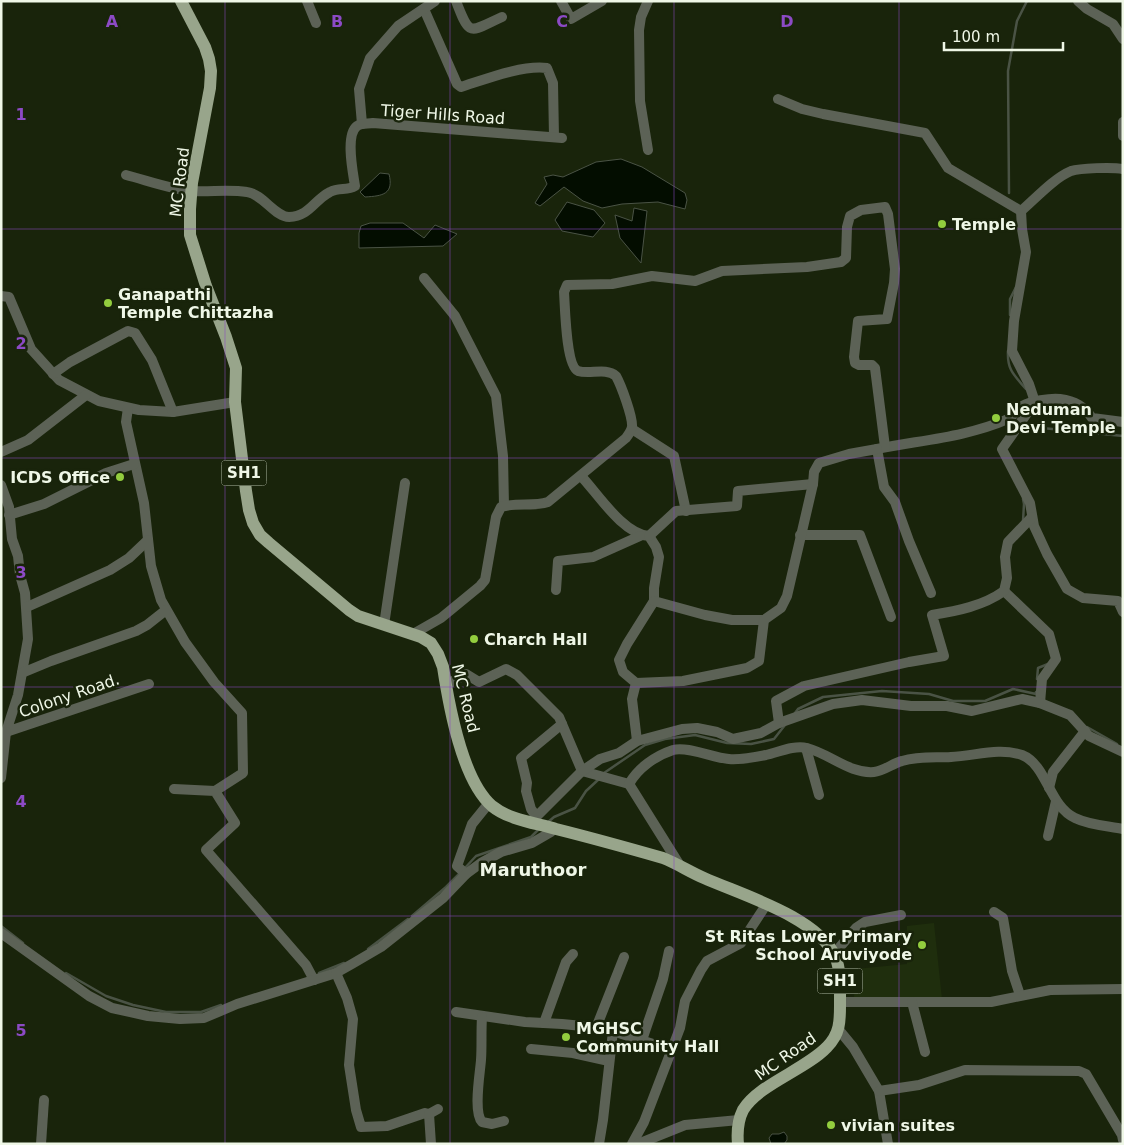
<svg xmlns="http://www.w3.org/2000/svg" width="1124" height="1145" font-family="'DejaVu Sans',sans-serif">
<style>
.built{fill:#1f2e0d}
.water{fill:#030d00;stroke:#4a5345}
.lines{fill:none;stroke-linecap:round;stroke-linejoin:round}
.stream{stroke:#4a5345;stroke-width:2.5}
.minor{stroke:#5c6256;stroke-width:10}
.major{stroke:#98a58b;stroke-width:12}
.grid{fill:none;stroke:#8c4ac5;stroke-width:1;stroke-opacity:0.55}
.poi-dot{fill:#93cd3e;stroke:#19240b;stroke-width:2}
.labels{text-anchor:middle;stroke-width:5;stroke-linejoin:round;paint-order:stroke}
.shield{fill:#19240b;stroke:#afb8a5;stroke-width:1}
.shield-label{font-size:15px;font-weight:bold;fill:#eff7e7}
.street-label{font-size:16px;fill:#eff7e7;stroke:#19240b}
.poi-label{font-size:16px;font-weight:bold;fill:#eff7e7;stroke:#19240b;text-anchor:start}
.neighbourhood-label{font-size:18px;font-weight:bold;fill:#eff7e7;stroke:#19240b}
.grid-label{font-size:16px;text-anchor:middle;font-weight:bold;fill:#8c4ac5;stroke:#19240b;stroke-width:5;stroke-linejoin:round;paint-order:stroke}
</style>
<rect width="100%" height="100%" fill="#19240b"/>
<polygon class="built" points="934,923 942,999 854,999 855,969 907,964 907,926"/>
<g class="water">
<polygon points="621,159 642,167 685,193 687,200 685,209 658,202 622,204 602,208 583,201 564,187 540,206 535,203 547,184 544,177 553,175 563,177 596,162"/>
<path d="M 380,173 L 389,174 C 394,194 383,196 365,197 L 360,192 Z"/>
<polygon points="567,202 594,210 605,223 593,237 562,231 555,220"/>
<polygon points="634,208 647,211 641,263 620,238 615,215 632,221"/>
<polygon points="370,223 403,223 424,238 435,225 457,234 443,246 359,248 359,233 361,226"/>
<polygon points="784,1132 787,1136 787,1140 784,1144 771,1144 769,1138 772,1134 779,1134"/>
</g>
<g class="lines">
<g class="stream">
<polyline points="1009,193 1008,71 1017,21 1027,1"/>
<polyline points="1010,315 1010,299 1016,287"/>
<path d="M 1008,351 C 1007,370 1014,375 1026,389"/>
<polyline points="1022,426 1123,436"/>
<polyline points="1023,499 1024,504 1023,521"/>
<polyline points="1037,679 1038,668 1048,664"/>
<polyline points="795,713 798,709 823,697 882,691 929,694 953,701 985,701 1013,689 1036,694 1036,692"/>
<polyline points="1087,727 1117,744"/>
<polyline points="604,773 645,745 665,739 695,735 727,743 751,744 774,739 785,725"/>
<polyline points="547,823 554,817 575,808 586,791 599,779"/>
<polyline points="464,869 476,856 531,837 539,829"/>
<polyline points="412,916 446,887 460,873"/>
<polyline points="1,926 23,943"/>
<polyline points="368,949 408,919"/>
<polyline points="66,973 106,996 133,1005 166,1012 201,1012 221,1005"/>
<polyline points="319,973 344,963"/>
</g>
<g class="minor">
<polyline points="307,1 316,23"/>
<path d="M 456,1 C 470,38 469,32 502,17"/>
<polyline points="561,1 571,19 602,1"/>
<polyline points="1078,1 1087,9 1113,24 1123,39"/>
<path d="M 424,9 L 454,77 L 457,84 L 461,87 C 486,79 521,65 547,68 L 553,83 L 554,137"/>
<polyline points="778,99 802,109 823,114 925,133 948,168 1021,211"/>
<polyline points="1123,122 1123,136"/>
<polyline points="362,124 359,89 370,58 398,26 435,1"/>
<polyline points="648,150 640,101 639,30 641,17 648,1"/>
<path d="M 1123,169 C 1113,167 1080,168 1071,171 C 1054,178 1035,199 1021,211 L 1022,229 L 1026,252 L 1014,321 L 1012,351 L 1029,384 L 1035,402 L 1002,449 L 1030,503 L 1034,526 L 1047,554 L 1067,589 L 1083,598 L 1118,601 L 1123,612"/>
<path d="M 126,175 C 146,180 173,190 193,191 C 211,192 229,189 247,192 C 263,194 275,217 289,217 C 310,216 314,200 330,192 C 339,187 347,191 355,186 C 353,173 345,135 357,126 C 361,123 368,124 373,123 L 562,138"/>
<polyline points="424,278 455,316 496,396 503,456 504,506"/>
<polyline points="1,296 9,297 31,349 59,380 99,401 139,410 173,412 235,402"/>
<polyline points="53,374 70,362 128,331 135,333 152,360 173,412"/>
<polyline points="128,408 126,422 144,503 151,566 161,600 185,642 214,682 242,713 243,773 215,791"/>
<polyline points="632,429 674,456 686,511"/>
<polyline points="1,452 28,440 86,395"/>
<path d="M 581,476 C 598,494 623,534 649,536 L 656,547 L 659,557 L 654,588 L 654,601 L 627,644 L 619,660 L 623,672 L 636,683 L 632,699 L 637,741"/>
<polyline points="1,485 9,507 12,539 18,556 20,575 25,593 28,639 18,695 6,732 149,684"/>
<polyline points="9,515 44,504 106,473 134,464"/>
<polyline points="800,535 860,535 891,617"/>
<polyline points="649,536 676,511 737,506 738,491 813,484"/>
<polyline points="556,590 558,561 593,557 640,536"/>
<polyline points="1004,591 1049,634 1056,659 1042,679 1040,703"/>
<path d="M 931,593 L 909,541 L 895,502 L 884,487 L 877,449 C 921,440 967,437 1008,419 C 1014,416 1017,409 1022,406 C 1031,401 1050,398 1060,399 C 1075,401 1084,406 1092,418 L 1123,422"/>
<polyline points="654,601 705,615 732,620 764,620"/>
<polyline points="27,607 110,570 129,558 148,540"/>
<polyline points="384,625 405,483"/>
<path d="M 413,634 L 441,618 L 480,586 L 485,580 L 496,517 L 501,507 C 516,502 533,507 548,502 L 626,438 C 629,434 631,431 632,427 C 633,417 621,385 616,376 C 605,367 590,375 578,371 C 566,366 565,306 564,292 L 567,285 L 612,284 L 652,276 L 695,281 L 722,271 L 807,267 L 841,262 L 846,258 L 847,227 L 850,216 L 861,210 L 885,207 L 888,214 L 895,269 L 894,283 L 887,319 L 858,321 L 854,357 L 855,363 L 859,365 L 872,365 L 875,368 L 885,447"/>
<polyline points="22,673 51,661 136,631 147,625 166,610"/>
<polyline points="636,683 683,681 747,668 759,661 764,620 781,608 787,596 813,484 814,472 819,463 849,454 877,449"/>
<polyline points="446,685 466,674 479,682 506,669 517,675 559,717 582,771"/>
<polyline points="779,723 833,704 862,700 911,706 947,706 972,711 1022,699 1040,703 1070,715 1089,736 1123,752"/>
<polyline points="806,748 819,795"/>
<polyline points="582,771 629,784"/>
<polyline points="1,778 6,732"/>
<polyline points="1049,788 1053,772 1085,731"/>
<polyline points="174,789 215,791 235,823 206,850 306,965 314,980"/>
<polyline points="536,816 531,809 526,791 527,783 521,758 562,724"/>
<path d="M 531,822 L 582,771 L 600,759 L 619,753 L 637,741 L 682,729 L 697,728 L 717,732 L 733,739 L 761,733 L 779,723 L 776,701 L 804,686 L 909,662 L 944,656 L 932,615 C 957,611 983,606 1004,591 L 1007,578 L 1005,557 L 1008,542 L 1032,517"/>
<polyline points="1048,836 1056,801"/>
<path d="M 679,864 L 629,784 C 638,768 655,756 673,750 C 688,746 713,758 729,759 C 740,760 756,757 766,755 C 779,752 794,745 807,748 C 830,754 850,774 874,772 C 884,771 893,763 902,761 C 919,756 935,758 951,757 C 975,756 999,747 1022,755 C 1047,765 1049,806 1075,818 C 1089,825 1108,826 1123,829"/>
<polyline points="466,874 457,866 472,824 489,803"/>
<polyline points="994,912 1003,918 1012,971 1020,995"/>
<polyline points="1,933 89,996 112,1008 148,1016 180,1019 204,1018 237,1004 336,973 352,964 381,947 443,898 466,874 481,863 501,852 532,843 551,832"/>
<polyline points="834,954 856,928 865,922 901,915"/>
<polyline points="336,973 347,998 353,1019 349,1065 356,1110 361,1127 387,1126 425,1113 429,1114 431,1144"/>
<polyline points="840,1002 991,1002 1050,990 1123,989"/>
<polyline points="912,1002 925,1052"/>
<polyline points="456,1012 525,1022 562,1024 603,1028 672,1050"/>
<path d="M 482,1017 C 481,1032 482,1046 481,1060 C 480,1074 473,1112 482,1122 L 492,1124 L 504,1121"/>
<polyline points="544,1023 566,962 573,954"/>
<polyline points="596,1028 624,957"/>
<polyline points="839,1030 853,1047 879,1091 888,1144"/>
<polyline points="642,1040 663,979 669,951"/>
<polyline points="531,1049 573,1053 609,1061"/>
<polyline points="879,1091 919,1085 965,1070 1079,1071 1086,1074 1122,1135 1123,1140"/>
<polyline points="429,1114 438,1109"/>
<polyline points="41,1144 44,1100"/>
<polyline points="599,1144 603,1120 613,1031"/>
<polyline points="632,1144 644,1122 680,1028 685,1001 701,970 707,961 741,943 766,905"/>
<polyline points="638,1144 685,1125 739,1120"/>
</g>
<path class="major" d="M 181,1 L 205,47 L 209,59 L 211,71 L 210,88 L 192,183 L 190,209 L 190,235 L 206,286 L 226,337 L 236,368 L 235,402 L 246,491 L 249,510 L 253,523 L 260,535 L 269,543 L 349,610 L 358,616 L 421,637 L 431,643 L 438,654 L 443,667 C 449,706 462,780 492,806 C 509,820 536,823 556,829 C 592,838 628,848 663,858 C 678,864 690,872 704,878 C 742,895 817,917 835,956 C 841,970 840,986 840,1001 C 840,1019 841,1033 827,1047 C 805,1070 759,1084 743,1110 C 738,1120 737,1133 738,1144"/>
</g>
<path class="grid" d="M 225,1 L 225,1144M 450,1 L 450,1144M 674,1 L 674,1144M 899,1 L 899,1144M 1,229 L 1123,229M 1,458 L 1123,458M 1,687 L 1123,687M 1,916 L 1123,916"/>
<g class="poi-dot">
<circle cx="942" cy="224" r="5"/>
<circle cx="108" cy="303" r="5"/>
<circle cx="996" cy="418" r="5"/>
<circle cx="120" cy="477" r="5"/>
<circle cx="474" cy="639" r="5"/>
<circle cx="922" cy="945" r="5"/>
<circle cx="566" cy="1037" r="5"/>
<circle cx="831" cy="1125" r="5"/>
</g>
<g class="labels">
<g class="shield">
<rect x="221.5" y="460.5" width="45" height="25" rx="4"/>
<rect x="817.5" y="968.5" width="45" height="25" rx="4"/>
</g>
<g class="shield-label">
<text x="244" y="478">SH1</text>
<text x="840" y="986">SH1</text>
</g>
<g class="street-label">
<text transform="translate(443 114) rotate(4)" y="6">Tiger Hills Road</text>
<text transform="translate(179 182) rotate(-83)" y="6">MC Road</text>
<text transform="translate(69 695) rotate(-19)" y="6">Colony Road.</text>
<text transform="translate(466 698) rotate(76)" y="6">MC Road</text>
<text transform="translate(785 1056) rotate(-35)" y="6">MC Road</text>
</g>
<g class="poi-label">
<text x="952" y="230">Temple</text>
<text x="118" y="300">Ganapathi<tspan x="118" dy="18">Temple Chittazha</tspan></text>
<text x="1006" y="415">Neduman<tspan x="1006" dy="18">Devi Temple</tspan></text>
<text x="110" y="483" text-anchor="end">ICDS Office</text>
<text x="484" y="645">Charch Hall</text>
<text x="912" y="942" text-anchor="end">St Ritas Lower Primary<tspan x="912" dy="18">School Aruviyode</tspan></text>
<text x="576" y="1034">MGHSC<tspan x="576" dy="18">Community Hall</tspan></text>
<text x="841" y="1131">vivian suites</text>
</g>
<g class="neighbourhood-label">
<text x="533" y="876">Maruthoor</text>
</g>
</g>
<g class="grid-label">
<text x="112" y="27">A</text>
<text x="337" y="27">B</text>
<text x="562" y="27">C</text>
<text x="787" y="27">D</text>
<text x="21" y="120">1</text>
<text x="21" y="349">2</text>
<text x="21" y="578">3</text>
<text x="21" y="807">4</text>
<text x="21" y="1036">5</text>
</g>
<rect width="1124" height="1145" fill="none" stroke="#eff7e7" stroke-width="5"/>
<path d="M944 42v8h119v-8" fill="none" stroke="#eff7e7" stroke-width="2.5"/>
<text x="952" y="42" font-size="15" fill="#eff7e7" stroke="#19240b" stroke-width="4" paint-order="stroke">100 m</text>
</svg>
